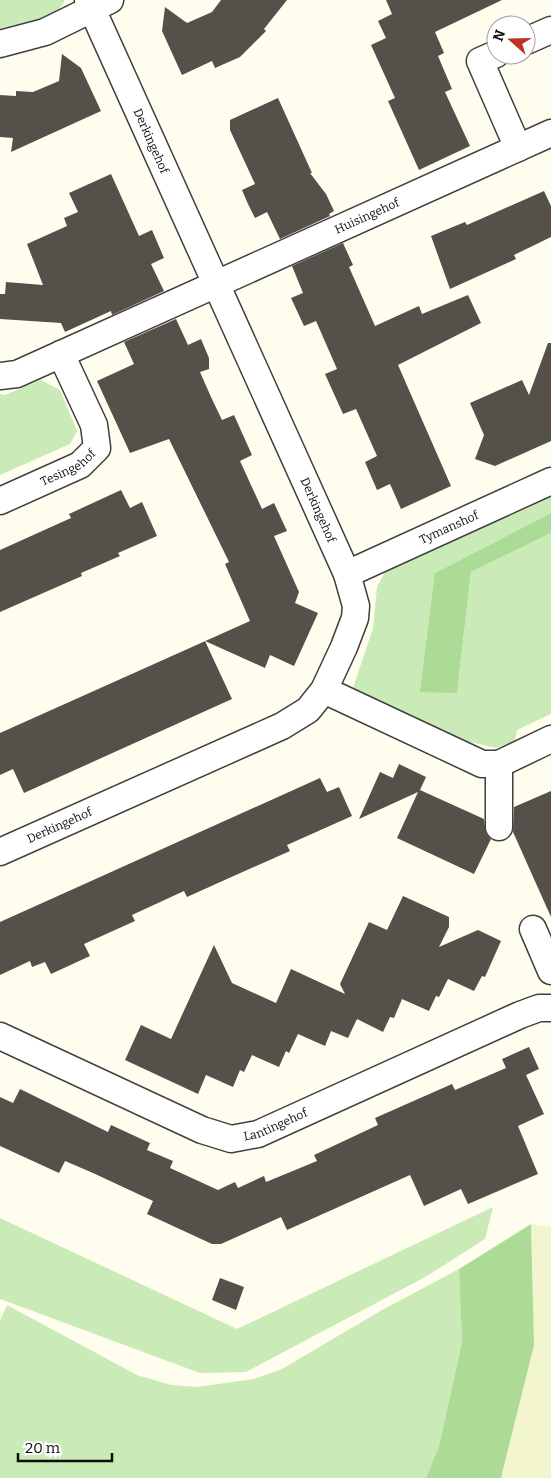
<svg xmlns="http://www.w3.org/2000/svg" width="551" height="1478" font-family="Bitter,serif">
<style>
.farmland{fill:#f3f5ce}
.green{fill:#caeab7}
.forest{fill:#acdb96}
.building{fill:#56504a}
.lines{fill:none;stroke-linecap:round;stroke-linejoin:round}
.minor-casing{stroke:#404040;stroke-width:29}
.minor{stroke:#fff;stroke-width:26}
.labels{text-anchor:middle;stroke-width:5;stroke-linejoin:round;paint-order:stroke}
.street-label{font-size:12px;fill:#0d0d0d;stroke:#fff}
</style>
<rect width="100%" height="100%" fill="#fffeee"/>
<polygon class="farmland" points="531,1224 551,1227 551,1478 501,1478 534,1345"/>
<g class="green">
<path d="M 0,0 L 65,0 C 57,20 19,29 0,31 Z"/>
<polygon points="41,380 60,390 77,431 70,444 0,475 0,394 5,395"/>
<polygon points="551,497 551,513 435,573 457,693 471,572 551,533 551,714 517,730 515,741 496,748 466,741 361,694 353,688 373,628 377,587 385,572"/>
<polygon points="493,1207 485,1239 427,1276 246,1372 200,1373 0,1299 0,1218 237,1329"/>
<polygon points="459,1269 462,1342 439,1446 426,1478 0,1478 0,1321 7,1305 137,1375 171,1385 197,1387 254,1379 282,1369 382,1310"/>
</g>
<g class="forest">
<polygon points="551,513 551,533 471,572 457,693 420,692 435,573"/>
<polygon points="531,1224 534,1345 501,1478 426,1478 439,1446 462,1342 459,1269"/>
</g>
<g class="building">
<polygon points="221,0 287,0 264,29 266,31 240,57 215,68 212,61 182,75 162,31 165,7 187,23 212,12"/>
<polygon points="386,0 502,0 435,32 444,53 438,56 452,89 445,92 470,146 419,170 388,101 395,98 371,45 386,38 378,21 392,14"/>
<polygon points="62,54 81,68 101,111 11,152 13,138 0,137 0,95 16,96 16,91 33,92 59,81"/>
<polygon points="278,98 312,173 310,173 326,194 334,211 329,214 330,216 280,239 267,212 255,218 248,204 242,190 255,184 230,130 230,120"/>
<polygon points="111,174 139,236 152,230 164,258 151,264 164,291 112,315 111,311 65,332 61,323 0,319 0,294 5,294 6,282 43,285 27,244 67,226 64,218 78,212 69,193"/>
<polygon points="544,191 551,206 551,237 514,255 516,259 450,289 431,236 465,222 467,225"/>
<polygon points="343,243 353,265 349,267 375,326 419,306 422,314 468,295 481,323 398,365 451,486 401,509 390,484 377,490 365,462 377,456 356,409 343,414 325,374 337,369 316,321 304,326 291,298 303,293 292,266"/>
<polygon points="176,319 188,345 201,339 209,358 209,369 200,372 211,397 222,420 234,415 252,455 240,461 262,509 274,503 287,531 274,536 299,592 295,603 318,613 294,666 270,655 265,668 205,641 232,699 24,793 13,769 0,775 0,733 250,621 225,564 229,562 169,439 130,453 97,381 134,364 124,342"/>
<polygon points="548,343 551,343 551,441 495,466 475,459 484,435 470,403 522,380 529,395"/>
<polygon points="121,490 130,508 142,502 157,536 118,553 120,556 81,573 82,576 0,612 0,550 71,518 69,514"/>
<polygon points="399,764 426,777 420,790 484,819 486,834 491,839 474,874 397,838 418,792 359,819 380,772 393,778"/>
<polygon points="320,778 327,792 339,787 352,816 287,845 290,851 218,883 187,897 184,891 132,915 135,921 84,944 90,956 51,974 45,962 32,967 30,961 0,975 0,922"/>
<polygon points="551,791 551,917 513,832 514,807"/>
<polygon points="403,896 449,917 449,927 439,947 478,930 501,941 485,977 482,976 474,991 448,979 439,997 436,996 429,1011 402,999 394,1018 390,1017 383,1032 357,1019 348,1038 331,1031 325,1046 298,1034 289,1053 286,1051 279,1067 252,1055 244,1072 240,1070 233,1087 206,1075 198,1094 125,1060 141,1025 171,1039 214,945 232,983 276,1003 291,969 345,994 340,984 369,922 387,930"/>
<polygon points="529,1047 539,1069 526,1075 544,1114 518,1126 538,1174 468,1204 461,1189 424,1206 410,1175 287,1230 281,1217 221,1244 212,1244 147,1214 153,1201 93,1173 65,1161 59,1173 0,1146 0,1097 13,1103 20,1089 108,1132 111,1125 150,1143 147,1150 173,1161 170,1168 218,1190 235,1182 238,1188 264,1176 266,1182 317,1161 314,1155 378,1125 375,1118 452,1084 455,1090 506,1068 502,1059"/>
<polygon points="220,1278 244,1287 236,1310 212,1300"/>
</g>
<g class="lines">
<defs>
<g id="minor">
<polyline points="526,41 551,30"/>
<polyline points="0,44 45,32 110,0"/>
<polyline points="496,54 480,61 518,148"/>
<path id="s1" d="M 0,376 L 17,374 L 551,133"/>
<path id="s2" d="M 0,501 L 80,465 L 97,448 L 94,425 L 61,354"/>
<path id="s3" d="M 347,574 L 551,481"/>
<polyline points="324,690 482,764 499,764 499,827"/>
<polyline points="499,764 551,739"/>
<path id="s4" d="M 0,852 L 282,726 L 308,710 L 324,690 L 344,647 L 355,618 L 356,606 L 347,574 L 88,0"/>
<polyline points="533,929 551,971"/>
<path id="s5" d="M 0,1036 L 202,1130 L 231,1139 L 258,1134 L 520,1015 L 539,1008 L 551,1008"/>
</g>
</defs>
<use href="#minor" class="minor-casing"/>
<use href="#minor" class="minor"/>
</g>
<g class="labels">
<g class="street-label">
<text transform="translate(151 141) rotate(66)" y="4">Derkingehof</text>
<text dy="4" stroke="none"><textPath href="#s1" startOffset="401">Huisingehof</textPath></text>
<text dy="4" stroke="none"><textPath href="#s2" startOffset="76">Tesingehof</textPath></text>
<text transform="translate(318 510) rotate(66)" y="4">Derkingehof</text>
<text dy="4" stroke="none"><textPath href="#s3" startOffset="112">Tymanshof</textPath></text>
<text dy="4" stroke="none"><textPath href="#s4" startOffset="65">Derkingehof</textPath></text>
<text dy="4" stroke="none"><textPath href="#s5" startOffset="300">Lantingehof</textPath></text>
</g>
</g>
<g transform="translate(511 40) rotate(290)"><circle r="24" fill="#ffffff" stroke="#9e9e9e"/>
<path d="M0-4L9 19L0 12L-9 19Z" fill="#bf3224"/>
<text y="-8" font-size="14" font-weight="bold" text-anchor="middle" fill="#0d0d0d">N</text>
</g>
<path d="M18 1453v8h94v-8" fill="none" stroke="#0d0d0d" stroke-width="2.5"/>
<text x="25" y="1453" font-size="15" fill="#0d0d0d" stroke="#ffffff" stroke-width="4" paint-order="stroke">20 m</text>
</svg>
